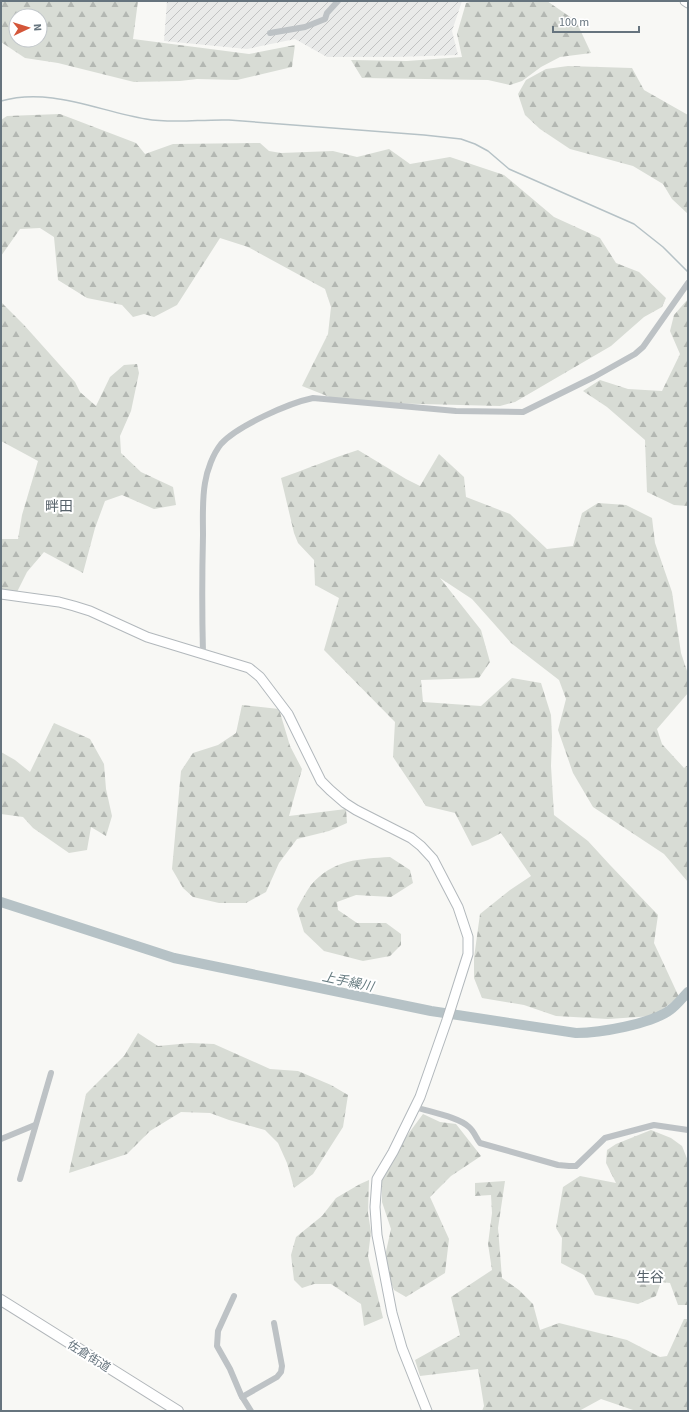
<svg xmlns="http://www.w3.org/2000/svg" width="689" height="1412" font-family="'Source Sans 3','Noto Sans JP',sans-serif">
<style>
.industrial{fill:url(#industrial-furrows)}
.forest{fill:url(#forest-firs);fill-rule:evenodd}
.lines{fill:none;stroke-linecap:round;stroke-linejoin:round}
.stream{stroke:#b6c2c6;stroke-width:1.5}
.river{stroke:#b6c2c6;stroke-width:10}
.secondary-casing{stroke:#b2b8bc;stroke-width:11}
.primary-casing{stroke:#b1b6ba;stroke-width:12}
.street{stroke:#bdc2c5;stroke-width:6}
.secondary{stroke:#fff;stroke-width:9}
.primary{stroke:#fff;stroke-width:10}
.labels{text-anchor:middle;stroke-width:4;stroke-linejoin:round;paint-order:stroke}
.street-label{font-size:12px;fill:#66747e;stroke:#fff}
.water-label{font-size:13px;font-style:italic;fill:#657a7f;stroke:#fff}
.quarter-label{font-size:14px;fill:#57626a;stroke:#fff}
</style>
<defs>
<pattern id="industrial-furrows" width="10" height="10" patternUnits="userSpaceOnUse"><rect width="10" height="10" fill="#e9eae9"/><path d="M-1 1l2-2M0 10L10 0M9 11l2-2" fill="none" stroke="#c1c2c2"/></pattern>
<pattern id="forest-firs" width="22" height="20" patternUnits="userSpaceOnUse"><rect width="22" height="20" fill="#d8dcd5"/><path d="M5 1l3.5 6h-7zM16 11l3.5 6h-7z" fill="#b3b7b2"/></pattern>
</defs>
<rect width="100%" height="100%" fill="#f8f8f5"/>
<polygon class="industrial" points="167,1 462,1 452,31 458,55 397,57 327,57 295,39 247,49 164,41"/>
<g class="forest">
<path d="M 1,1 L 138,1 L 133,39 L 249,54 L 295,45 L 292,67 L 237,80 L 197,79 L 180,81 L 134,82 L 58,63 L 25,58 L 1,42 ZM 16,16 L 40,16 L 40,40 L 16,40 Z"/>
<polygon points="475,1 547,1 576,21 591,53 560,57 541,67 522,81 510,85 488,80 362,78 351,60 407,61 462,57 457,34 466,3"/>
<polygon points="568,66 632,68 644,90 688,115 688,214 672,199 663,184 633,166 570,149 540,129 525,115 518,94 526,80 546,69"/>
<polygon points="60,114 136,143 145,154 173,144 260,143 269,151 281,153 333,151 357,157 389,149 410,164 450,157 504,175 554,217 600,238 616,263 639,272 666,298 662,307 644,317 611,346 515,402 500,406 342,402 302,386 328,334 331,307 325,289 248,247 220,238 177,305 154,317 144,314 133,317 122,305 87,298 58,280 54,237 40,228 20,229 1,256 1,120 7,116"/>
<polygon points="688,299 688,506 674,505 647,492 645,440 607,407 583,391 600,380 628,389 662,391 680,354 670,331 674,315"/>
<polygon points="1,302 24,325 75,382 80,392 96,406 110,377 124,365 137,364 139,373 131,411 120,436 121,453 141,472 173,487 176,505 154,509 122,495 105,501 95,528 83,573 44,552 27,572 17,592 1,595 1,539 18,539 22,515 38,461 1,441"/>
<path d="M 358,450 L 406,479 L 420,486 L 439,454 L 464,477 L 466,497 L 510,514 L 547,549 L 573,546 L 582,513 L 598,503 L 626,505 L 652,518 L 655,543 L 672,592 L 681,653 L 688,674 L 688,693 L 657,729 L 662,744 L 684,768 L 688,765 L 688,882 L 664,854 L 593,807 L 573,773 L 558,730 L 566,699 L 559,680 L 511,643 L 472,599 L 440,578 L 481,630 L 490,662 L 479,678 L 421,680 L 423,702 L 481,706 L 512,678 L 541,683 L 551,715 L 552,737 L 551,766 L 554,815 L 588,841 L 610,865 L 658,915 L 654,943 L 679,997 L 653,1016 L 608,1019 L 556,1016 L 524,1005 L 482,998 L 474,978 L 474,958 L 480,914 L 510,890 L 531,876 L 501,833 L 488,840 L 472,846 L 455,813 L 426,806 L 393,757 L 395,722 L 324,650 L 339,598 L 315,585 L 314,560 L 298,543 L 294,533 L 281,478 C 307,469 332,458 358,450 Z"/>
<polygon points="242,705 279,709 290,746 302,769 289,816 346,809 347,823 329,831 297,839 279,863 266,892 246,903 219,903 193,897 183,888 172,869 181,771 193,753 218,745 236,733"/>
<polygon points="54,723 90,739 104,764 106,789 112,816 106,836 91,827 87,850 69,853 33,828 23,817 1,814 1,752 15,760 30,772"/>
<path d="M 390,857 L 410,870 L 413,883 L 391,897 L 356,895 L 337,902 L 338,910 L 357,923 L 386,923 L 401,934 L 401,945 L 390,956 L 363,961 L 324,951 L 304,932 L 297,909 C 301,901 306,892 311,885 C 333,859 360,859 390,857 Z"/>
<polygon points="138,1033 158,1046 190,1043 214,1044 270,1069 298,1071 331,1085 348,1095 343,1127 313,1174 294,1188 287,1163 278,1143 265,1130 229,1120 210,1113 181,1112 150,1131 127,1154 69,1173 86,1094 124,1056"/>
<polygon points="423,1114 440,1122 456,1124 481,1156 451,1176 430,1197 449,1239 445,1273 406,1297 394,1290 383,1265 391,1229 382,1202 382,1175 400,1145"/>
<polygon points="651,1130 671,1138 682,1146 688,1161 688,1305 678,1305 670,1283 661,1282 656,1296 638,1304 595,1295 584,1275 561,1263 562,1238 556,1228 563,1187 580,1176 616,1183 606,1163 607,1150 616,1144"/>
<polygon points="369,1180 368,1213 371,1232 368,1256 383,1318 364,1326 361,1304 331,1284 314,1284 302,1288 294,1280 291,1255 296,1237 322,1216 336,1198 360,1184"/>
<polygon points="505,1181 498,1228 502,1278 519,1290 533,1304 540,1330 559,1323 627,1340 660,1357 667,1356 684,1319 688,1319 688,1411 636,1411 601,1399 579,1411 482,1411 484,1406 478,1369 420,1376 415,1360 460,1335 451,1297 492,1270 488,1244 492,1213 491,1195 475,1196 475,1183"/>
</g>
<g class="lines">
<path class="stream" d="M 1,101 C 50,87 98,111 146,119 C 173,124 201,119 229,120 L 424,135 L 461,139 L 475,144 L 488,151 L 509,169 L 634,224 L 663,247 L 688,272"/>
<path class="river" d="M 1,902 L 174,958 L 431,1011 L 576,1033 C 600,1033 651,1024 670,1010 C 677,1005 682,998 688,992"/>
<defs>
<g id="secondary">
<polyline points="685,1 688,3"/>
<polyline points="1,594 59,602 74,606 90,611 147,637 249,668 260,677 288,714 321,781 330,790 345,803 356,810 411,838 421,846 433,859 458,907 468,937 468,954 447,1020 420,1097 393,1152 377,1179 375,1207 377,1235 392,1313 402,1348 427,1411"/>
</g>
<polyline id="primary" points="1,1300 178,1411"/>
</defs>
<use href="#secondary" class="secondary-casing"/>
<use href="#primary" class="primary-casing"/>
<g class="street">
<polyline points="270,33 305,27 325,19 327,13 338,1"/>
<path d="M 203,654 C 202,614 202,575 203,535 C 203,518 202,500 205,483 C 207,470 213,454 221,444 C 237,426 289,403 313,398 L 456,411 L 523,412 L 594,377 L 635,354 L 643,347 L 688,283"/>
<path d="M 415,1107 C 430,1112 459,1117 469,1127 C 474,1131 476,1138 480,1143 L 558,1165 L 569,1166 L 576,1166 L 605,1138 L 654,1125 L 688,1130"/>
<polyline points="1,1139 35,1125"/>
<polyline points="20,1179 51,1073"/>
<polyline points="234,1296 218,1331 217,1346 230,1369 241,1395 251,1411"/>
<polyline points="242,1397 277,1377 281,1372 282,1366 274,1323"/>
</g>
<use href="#secondary" class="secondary"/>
<use href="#primary" class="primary"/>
</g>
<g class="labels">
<g class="street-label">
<text transform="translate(89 1356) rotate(32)" y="4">佐倉街道</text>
</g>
<g class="water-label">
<text transform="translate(348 981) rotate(12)" y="5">上手繰川</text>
</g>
<g class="quarter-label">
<text x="59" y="511">畔田</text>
<text x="650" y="1282">生谷</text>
</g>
</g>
<rect width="689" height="1412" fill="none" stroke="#66747e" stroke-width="4"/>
<g transform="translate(28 28) rotate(86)"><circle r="19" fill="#ffffff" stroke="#c2c7cb"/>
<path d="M0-3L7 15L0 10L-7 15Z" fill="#d45639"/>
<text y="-6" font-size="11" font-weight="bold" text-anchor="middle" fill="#66747e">N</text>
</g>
<path d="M553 26v6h86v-6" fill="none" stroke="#66747e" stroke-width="2"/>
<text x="559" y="26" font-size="12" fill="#66747e" stroke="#ffffff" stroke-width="3" paint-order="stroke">100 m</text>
</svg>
